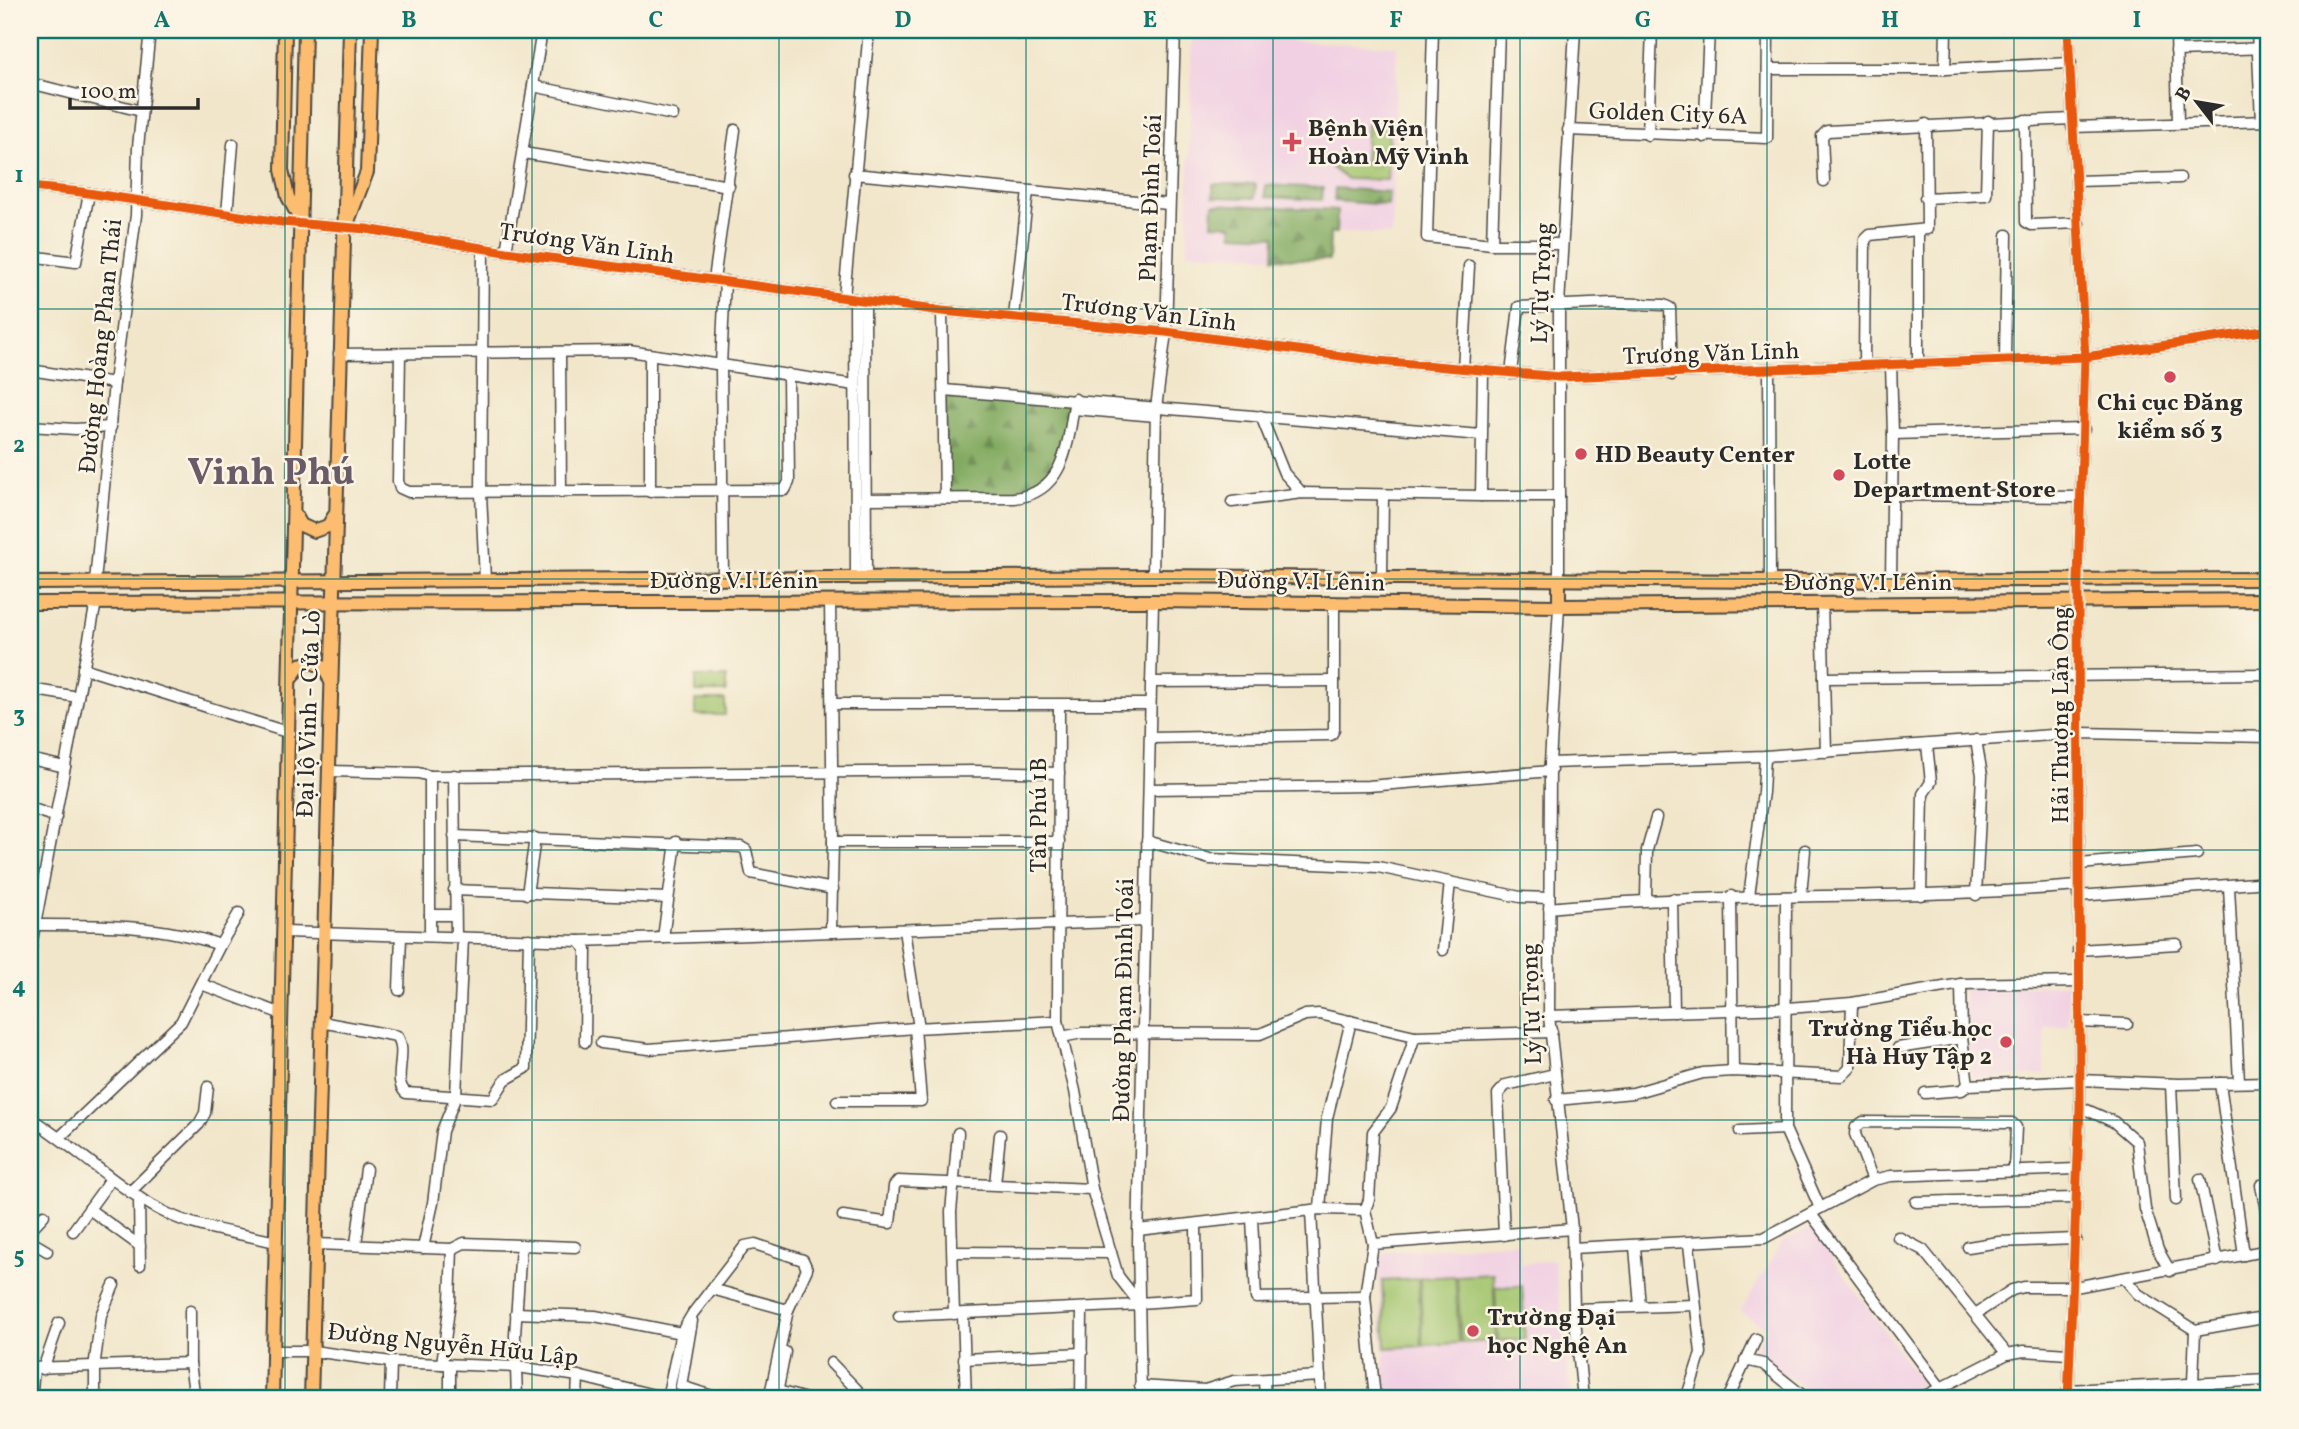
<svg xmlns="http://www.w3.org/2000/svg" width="2299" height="1429" font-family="Vollkorn,serif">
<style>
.built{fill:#f1d0e3}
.grass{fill:url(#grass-tufts);stroke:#67784c;stroke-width:2}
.forest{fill:url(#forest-firs);stroke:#566a46;stroke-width:2}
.pitch{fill:#a3c56e;stroke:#67784c;stroke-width:2}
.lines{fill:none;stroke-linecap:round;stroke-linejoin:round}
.minor-casing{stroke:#494743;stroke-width:13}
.major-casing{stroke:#494743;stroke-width:16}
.minor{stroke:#fff;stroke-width:10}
.major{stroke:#fcbd6f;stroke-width:12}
.cycleway-casing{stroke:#fcf5e5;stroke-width:13}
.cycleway{stroke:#e8590c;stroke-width:9}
.grid{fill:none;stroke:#0f766e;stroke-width:2;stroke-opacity:0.55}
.poi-dot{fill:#d1495b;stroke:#fcf5e5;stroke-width:2.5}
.labels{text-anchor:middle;stroke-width:5;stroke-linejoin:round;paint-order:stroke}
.street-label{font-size:24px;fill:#2b2b2b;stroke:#fcf5e5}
.poi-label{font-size:24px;font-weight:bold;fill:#2b2b2b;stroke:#fcf5e5;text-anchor:start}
.town-label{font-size:38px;font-weight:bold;fill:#695b67;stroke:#fcf5e5}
.neatline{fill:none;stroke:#0f766e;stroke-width:2.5}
.grid-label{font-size:23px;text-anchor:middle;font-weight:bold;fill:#0f766e}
</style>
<defs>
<pattern id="grass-tufts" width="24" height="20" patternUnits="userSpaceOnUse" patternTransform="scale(1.75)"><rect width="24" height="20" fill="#a3c56e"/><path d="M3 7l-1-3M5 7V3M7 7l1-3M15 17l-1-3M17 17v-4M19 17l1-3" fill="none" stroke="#8ca95f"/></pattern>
<pattern id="forest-firs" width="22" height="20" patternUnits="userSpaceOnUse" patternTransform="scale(1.75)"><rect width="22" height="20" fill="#82aa61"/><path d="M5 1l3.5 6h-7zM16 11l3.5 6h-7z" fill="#6b8b50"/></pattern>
</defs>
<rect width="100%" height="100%" fill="#fcf5e5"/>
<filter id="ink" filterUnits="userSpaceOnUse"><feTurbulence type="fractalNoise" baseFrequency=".0143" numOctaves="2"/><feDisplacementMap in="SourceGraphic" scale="14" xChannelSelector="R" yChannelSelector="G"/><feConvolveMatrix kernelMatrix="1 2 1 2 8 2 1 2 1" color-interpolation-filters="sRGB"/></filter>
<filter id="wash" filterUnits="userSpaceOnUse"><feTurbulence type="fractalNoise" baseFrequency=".00686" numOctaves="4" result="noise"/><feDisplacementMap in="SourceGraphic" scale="28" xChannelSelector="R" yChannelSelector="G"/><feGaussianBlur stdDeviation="1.57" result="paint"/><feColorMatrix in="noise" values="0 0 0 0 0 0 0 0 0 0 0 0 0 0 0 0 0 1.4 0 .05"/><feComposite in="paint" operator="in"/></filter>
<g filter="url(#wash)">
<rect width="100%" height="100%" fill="#f1e6ca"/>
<g class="built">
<polygon points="1192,30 1290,30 1290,41 1397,46 1392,235 1331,232 1329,260 1187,252"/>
<polygon points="2068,984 2068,1026 2045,1027 2045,1075 1970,1078 1963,989"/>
<polygon points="1806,1230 1813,1231 1921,1382 1917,1389 1900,1399 1816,1399 1793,1380 1752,1355 1767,1328 1740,1312 1782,1242"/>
<polygon points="1519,1242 1521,1264 1554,1260 1572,1399 1387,1399 1377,1260 1385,1252"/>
</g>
<polygon class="grass" points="1367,124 1389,125 1387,180 1347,179 1324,162 1365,163"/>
<g class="forest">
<polygon points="1213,184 1256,184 1255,198 1213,197"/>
<polygon points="1265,185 1323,188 1322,200 1265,197"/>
<polygon points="1335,188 1389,192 1388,205 1334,201"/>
<polygon points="1213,204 1337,210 1336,233 1330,233 1329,260 1274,258 1275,236 1232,234 1232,225 1212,224"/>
<polygon points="944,390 1075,399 1064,458 1031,494 945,497"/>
</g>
<g class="pitch">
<rect x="696" y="677" width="30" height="15"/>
<rect x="695" y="700" width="30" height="15"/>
<polygon points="1493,1274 1496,1341 1461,1343 1457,1276"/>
<polygon points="1455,1276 1459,1343 1423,1345 1420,1278"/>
<polygon points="1418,1279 1422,1346 1386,1348 1382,1281"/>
<polygon points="1522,1286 1525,1339 1498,1341 1495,1287"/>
</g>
</g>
<g filter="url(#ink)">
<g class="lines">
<defs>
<g id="minor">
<polyline points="1012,30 1018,34 1106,30"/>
<polyline points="1433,30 1427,237 1492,244 1562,244"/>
<polyline points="2068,30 2085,357 2078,580 2080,1107 2068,1399"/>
<polyline points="2176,30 2178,123"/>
<polyline points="2257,30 2261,121"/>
<polyline points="2176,51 2269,48"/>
<polyline points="1768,69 1945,69 2071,63"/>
<polyline points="1945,69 1946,30"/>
<polyline points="30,83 141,111"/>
<polyline points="533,86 673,115"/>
<polyline points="30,105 32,84"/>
<polyline points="2025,120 2026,222 2031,225 2079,223"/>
<polyline points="2072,127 2269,121"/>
<polyline points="1568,130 1767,138 1768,30"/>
<polyline points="1648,135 1652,30"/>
<polyline points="1704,137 1709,30"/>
<polyline points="523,153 729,186"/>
<polyline points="854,174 1168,204"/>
<polyline points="1824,181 1822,136 1827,131 2072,119"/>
<polyline points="2076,181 2180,178"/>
<polyline points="30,187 81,192 281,222 366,229 506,252 942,311 1166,332 1378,361 1560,377 2085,357 2269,330"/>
<polyline points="1925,198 1986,195 1988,121"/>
<polyline points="227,214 233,144"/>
<polyline points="1492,244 1499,30"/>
<polyline points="483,248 481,493 485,580"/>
<polyline points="506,252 542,30"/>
<polyline points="30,256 76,262 89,193"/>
<polyline points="714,280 735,130"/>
<polyline points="844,297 869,30"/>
<polyline points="855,299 856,578"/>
<polyline points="865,301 866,578"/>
<polyline points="942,311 945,497"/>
<polyline points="1014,317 1028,191"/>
<polyline points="560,352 561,492"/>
<polyline points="339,354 629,351 855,385"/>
<polyline points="400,354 398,481 400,488 409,492 785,490 789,482 788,374"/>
<polyline points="650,355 650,492"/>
<polyline points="2005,360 2007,235"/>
<polyline points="1918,363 1918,232"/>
<polyline points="1864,366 1865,240 1870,235 1927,229 1926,124"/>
<polyline points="1463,369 1469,266"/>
<polyline points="30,370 114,383"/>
<polyline points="1769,371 1770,581"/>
<polyline points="1511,373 1519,307 1614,303 1664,305 1670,308 1672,375"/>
<polyline points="944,390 1481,435"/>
<polyline points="1074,409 1156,416"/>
<polyline points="1261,416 1284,473 1302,493"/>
<polyline points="30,426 75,429 111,427"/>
<polyline points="1893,434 2084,429"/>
<polyline points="1893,495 2080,497"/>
<polyline points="1481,496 1559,496"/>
<path d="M 865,499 L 1014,498 C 1066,493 1068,440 1075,399"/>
<polyline points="1232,502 1302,493 1481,496 1483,372"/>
<polyline points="1153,576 1156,408 1166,332 1175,30"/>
<polyline points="1382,577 1383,496"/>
<polyline points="723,579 721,365 725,281"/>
<polyline points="1559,579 1559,305 1575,30"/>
<polyline points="1891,579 1893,434 1891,364"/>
<polyline points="95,582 114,383 136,215 138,147 150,30"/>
<polyline points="830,601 833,842 831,932"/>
<polyline points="1822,603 1826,752"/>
<polyline points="1559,606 1550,763 1549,1016 1572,1229 1574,1309 1583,1399"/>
<polyline points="83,668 290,733"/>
<polyline points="1824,678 2269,674"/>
<polyline points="1151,682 1334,681"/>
<polyline points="30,689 78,697"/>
<polyline points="832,704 1150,704"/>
<polyline points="1059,705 1058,1021 1075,1091 1092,1189 1118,1276 1139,1303 1197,1299 1196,1225"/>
<polyline points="1151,738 1331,735 1334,730 1334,602"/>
<polyline points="1976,740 1982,775 1976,895"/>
<polyline points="30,759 65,767"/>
<polyline points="1550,763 1765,756 2080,733 2269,737"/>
<polyline points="328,771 418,773 430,776 976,771 1059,773"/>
<polyline points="454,775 456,937"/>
<polyline points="430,776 430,915 455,915"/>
<polyline points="1150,789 1368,786 1551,771"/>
<polyline points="30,808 56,817"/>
<polyline points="454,836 741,847 746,850 751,873 833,889"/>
<polyline points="1147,841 1210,859 1378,867 1520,897 1549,898"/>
<polyline points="833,842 1059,842"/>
<polyline points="2079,864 2197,854"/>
<polyline points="2229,887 2239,1082"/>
<polyline points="454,890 668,898"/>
<polyline points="527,894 535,838"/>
<polyline points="1921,895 1923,794 1931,782 1927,745"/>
<polyline points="1731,896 1733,1071"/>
<polyline points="1749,896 1763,792 1765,756"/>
<polyline points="1801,896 1805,850"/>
<polyline points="2078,896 2269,882"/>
<polyline points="1786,897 1785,1129 1820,1208"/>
<polyline points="1646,899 1647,850 1656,818"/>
<polyline points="1672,899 1674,1012"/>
<path d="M 1549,908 C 1726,891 1901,901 2078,886"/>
<path d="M 36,925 C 98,925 161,924 220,945 L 181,1022 L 60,1137"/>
<polyline points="904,930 919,1028"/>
<polyline points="285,932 579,941 586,949 585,1042"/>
<polyline points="430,936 430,915"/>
<polyline points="663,938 676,842"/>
<polyline points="579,941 1145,921"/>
<polyline points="220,945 239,913"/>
<polyline points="1443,950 1450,882"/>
<polyline points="2078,950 2177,944"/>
<polyline points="30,951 96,602"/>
<polyline points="201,984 282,1014"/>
<polyline points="1961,984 1962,1038 1968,1085 2080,1080 2179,1084 2269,1082"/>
<polyline points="2268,987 2269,1007"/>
<polyline points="399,990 401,936"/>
<polyline points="1549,1016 1788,1008 1852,1003 1961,984 2078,982"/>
<path d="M 321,1022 L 397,1036 C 409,1052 391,1080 406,1093 L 493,1099 L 505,1080 L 526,1068 L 529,939"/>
<polyline points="2079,1022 2127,1024"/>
<polyline points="1062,1037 1082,1033 1260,1034 1305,1015 1319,1014 1415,1036 1552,1032"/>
<polyline points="601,1043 649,1049 915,1028 1058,1021"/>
<polyline points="1898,1048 1962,1038"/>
<polyline points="2220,1083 2244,1255"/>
<polyline points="2171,1084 2176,1200"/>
<polyline points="1925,1093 1962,1090 1968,1085"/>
<polyline points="1556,1100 1633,1093 1703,1073 1733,1071 1842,1076 1850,1068 1852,1003"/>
<polyline points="837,1101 921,1101 915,1028"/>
<polyline points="2080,1107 2114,1122 2137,1142 2145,1209 2158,1250 2170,1271"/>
<path d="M 30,1118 C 76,1147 114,1186 162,1211 C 196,1229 240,1233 276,1242"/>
<polyline points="1740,1131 1785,1129"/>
<polyline points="2200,1179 2217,1261"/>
<polyline points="1873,1180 1855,1134 1856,1127 1863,1122 2012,1123 2016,1127 2014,1170"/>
<polyline points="995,1184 1000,1135"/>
<polyline points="2261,1185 2269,1227"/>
<polyline points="130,1192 199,1124 205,1113 208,1087"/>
<polyline points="139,1198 140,1265"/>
<polyline points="1916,1202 2075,1198"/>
<polyline points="89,1209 140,1246"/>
<polyline points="1320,1209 1327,1118 1351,1021"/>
<polyline points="1311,1211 1321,1399"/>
<polyline points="1811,1214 1940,1387"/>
<polyline points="843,1216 890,1223 894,1186 898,1181 1092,1189"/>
<polyline points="1252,1218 1256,1298 1365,1296"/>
<polyline points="30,1230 44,1215"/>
<polyline points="1138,1230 1320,1209 1365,1210"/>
<polyline points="73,1231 111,1179"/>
<polyline points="1504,1235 1498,1094 1506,1085 1555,1074"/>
<polyline points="1898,1237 1923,1250 2007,1354"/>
<polyline points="30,1241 47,1251"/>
<polyline points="315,1244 452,1249 464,1243 575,1247"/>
<polyline points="356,1244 366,1169"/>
<polyline points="1373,1244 1572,1229"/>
<polyline points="1635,1247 1640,1306"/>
<polyline points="1968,1247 1999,1242 2076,1239"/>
<polyline points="423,1248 433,1203 442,1131 456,1096 463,938"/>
<polyline points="1572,1248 1764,1238 1873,1180 1891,1176 2076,1169"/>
<polyline points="953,1252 1111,1253"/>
<polyline points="2126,1280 2138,1294 2195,1330 2269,1317"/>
<polyline points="712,1289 788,1310"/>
<polyline points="1574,1309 1695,1305"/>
<polyline points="190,1311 190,1363 195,1399"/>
<polyline points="516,1313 595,1316 681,1333 693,1313 745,1246 755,1244 803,1260 807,1269 788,1310 769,1399"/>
<polyline points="1977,1313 2012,1290 2024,1287 2075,1287 2269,1250"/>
<polyline points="954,1314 951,1212 958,1133"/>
<polyline points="963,1314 966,1399"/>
<polyline points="899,1316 1139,1305"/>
<polyline points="692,1321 681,1386 721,1399"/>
<polyline points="274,1351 313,1351 391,1362 518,1367 578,1376 670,1399"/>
<polyline points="964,1359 1082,1353"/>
<polyline points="1745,1360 1763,1364 1807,1399"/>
<polyline points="831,1363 866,1399"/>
<polyline points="442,1364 450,1301 452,1249"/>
<polyline points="450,1365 450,1399"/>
<polyline points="30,1368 190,1363"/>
<polyline points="94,1368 101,1315 114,1285"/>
<polyline points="43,1369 59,1323"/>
<polyline points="1264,1380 1265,1399"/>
<polyline points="2193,1383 2195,1330"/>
<polyline points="1140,1386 1205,1390 1234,1381 1320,1376"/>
<polyline points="2068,1390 2269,1380"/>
<polyline points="778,1391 806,1399"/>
<polyline points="667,1398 681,1333"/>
<polyline points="31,1399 34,1369"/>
<polyline points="95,1399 95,1368"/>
<polyline points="390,1399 391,1362"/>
<polyline points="517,1399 515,1335 521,1246"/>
<polyline points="577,1399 578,1376"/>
<polyline points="776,1399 785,1352"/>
<polyline points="981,1399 1081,1395"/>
<polyline points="1081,1399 1082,1309"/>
<polyline points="1141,1399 1138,1241 1153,601"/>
<polyline points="1375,1399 1365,1296 1373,1244 1365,1210 1369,1200 1373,1132 1391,1108 1415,1036"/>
<polyline points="1686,1399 1701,1353 1689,1244"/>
<polyline points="1728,1399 1756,1339"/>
<polyline points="1919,1399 2007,1354 2024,1351 2068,1354"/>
</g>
<g id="major">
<polyline points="285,30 282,170 288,197 301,221"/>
<polyline points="347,224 367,172 372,30"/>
<polyline points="296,516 301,525 314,531 328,526 334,516"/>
<polyline points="1559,579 1559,606"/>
<polyline points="30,583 1153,576 1770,581 2269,579"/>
<polyline points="30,603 1153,601 1559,606 2269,600"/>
<polyline points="292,677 300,665 312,662 325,668 330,680"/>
<polyline points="272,1399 305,30"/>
<polyline points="311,1399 350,30"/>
</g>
</defs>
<use href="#minor" class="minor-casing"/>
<use href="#major" class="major-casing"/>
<use href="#minor" class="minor"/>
<use href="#major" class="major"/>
<defs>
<g id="cycleway">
<polyline points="2068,30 2085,357 2078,580 2080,1107 2068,1399"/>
<polyline points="30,187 81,192 281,222 366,229 506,252 942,311 1166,332 1378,361 1560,377 2085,357 2269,330"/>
</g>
</defs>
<use href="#cycleway" class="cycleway-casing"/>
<use href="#cycleway" class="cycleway"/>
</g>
</g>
<path class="grid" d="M 285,30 L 285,1399M 532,30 L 532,1399M 779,30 L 779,1399M 1026,30 L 1026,1399M 1273,30 L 1273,1399M 1520,30 L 1520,1399M 1767,30 L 1767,1399M 2014,30 L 2014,1399M 30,309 L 2269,309M 30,579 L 2269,579M 30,850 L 2269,850M 30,1120 L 2269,1120"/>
<g class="poi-dot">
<path d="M1288.5 131.5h7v7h7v7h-7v7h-7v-7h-7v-7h7z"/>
<circle cx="2170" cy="377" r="7"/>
<circle cx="1581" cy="454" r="7"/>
<circle cx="1839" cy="475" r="7"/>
<circle cx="2006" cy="1042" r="7"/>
<circle cx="1473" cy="1331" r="7"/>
</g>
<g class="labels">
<g class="street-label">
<text transform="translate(1668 113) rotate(2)" y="8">Golden City 6A</text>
<text transform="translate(1150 198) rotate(-88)" y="8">Phạm Đình Toái</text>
<text transform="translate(587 243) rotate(8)" y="8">Trương Văn Lĩnh</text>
<text transform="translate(1541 283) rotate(-88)" y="8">Lý Tự Trọng</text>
<text transform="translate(1149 312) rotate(7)" y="8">Trương Văn Lĩnh</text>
<text transform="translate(100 346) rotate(-84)" y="8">Đường Hoàng Phan Thái</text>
<text transform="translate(1711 353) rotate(-2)" y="8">Trương Văn Lĩnh</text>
<text x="734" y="588">Đường V.I Lênin</text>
<text transform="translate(1301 581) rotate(1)" y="8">Đường V.I Lênin</text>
<text x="1868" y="590">Đường V.I Lênin</text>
<text transform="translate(308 714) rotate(-88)" y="8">Đại lộ Vinh - Cửa Lò</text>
<text transform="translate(2060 715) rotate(-90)" y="8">Hải Thượng Lãn Ông</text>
<text transform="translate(1038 815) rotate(-90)" y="8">Tân Phú 1B</text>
<text transform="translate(1123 1000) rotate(-89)" y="8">Đường Phạm Đình Toái</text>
<text transform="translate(1531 1004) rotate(-92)" y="8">Lý Tự Trọng</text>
<text transform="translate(453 1344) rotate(6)" y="8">Đường Nguyễn Hữu Lập</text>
</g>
<g class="poi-label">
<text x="1308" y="136">Bệnh Viện<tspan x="1308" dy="28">Hoàn Mỹ Vinh</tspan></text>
<text x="2170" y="410" text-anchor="middle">Chi cục Đăng<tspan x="2170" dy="28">kiểm số 3</tspan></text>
<text x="1595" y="462">HD Beauty Center</text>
<text x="1853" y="469">Lotte<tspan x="1853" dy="28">Department Store</tspan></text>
<text x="1992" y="1036" text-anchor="end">Trường Tiểu học<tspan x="1992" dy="28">Hà Huy Tập 2</tspan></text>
<text x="1487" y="1325">Trường Đại<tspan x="1487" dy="28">học Nghệ An</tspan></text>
</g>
<g class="town-label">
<text x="271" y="484">Vinh Phú</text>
</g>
</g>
<rect width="2299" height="1429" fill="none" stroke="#fcf5e5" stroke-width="77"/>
<g transform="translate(2197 102) rotate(301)" stroke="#fcf5e5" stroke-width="5" paint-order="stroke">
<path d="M0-5L12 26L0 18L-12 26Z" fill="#2b2b2b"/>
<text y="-10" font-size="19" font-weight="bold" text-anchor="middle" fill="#2b2b2b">B</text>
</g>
<path d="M70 98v10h128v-10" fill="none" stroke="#2b2b2b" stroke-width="3.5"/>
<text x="80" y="98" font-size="21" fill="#2b2b2b" stroke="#fcf5e5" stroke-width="5" paint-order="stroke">100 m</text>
<rect x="38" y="38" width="2222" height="1352" class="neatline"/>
<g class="grid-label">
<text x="162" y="27">A</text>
<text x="409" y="27">B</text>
<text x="656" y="27">C</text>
<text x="903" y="27">D</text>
<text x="1150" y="27">E</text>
<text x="1396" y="27">F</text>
<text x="1643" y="27">G</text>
<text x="1890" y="27">H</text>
<text x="2137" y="27">I</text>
<text x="19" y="182">1</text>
<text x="19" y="452">2</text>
<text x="19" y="722">3</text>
<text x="19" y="993">4</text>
<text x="19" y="1263">5</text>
</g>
</svg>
